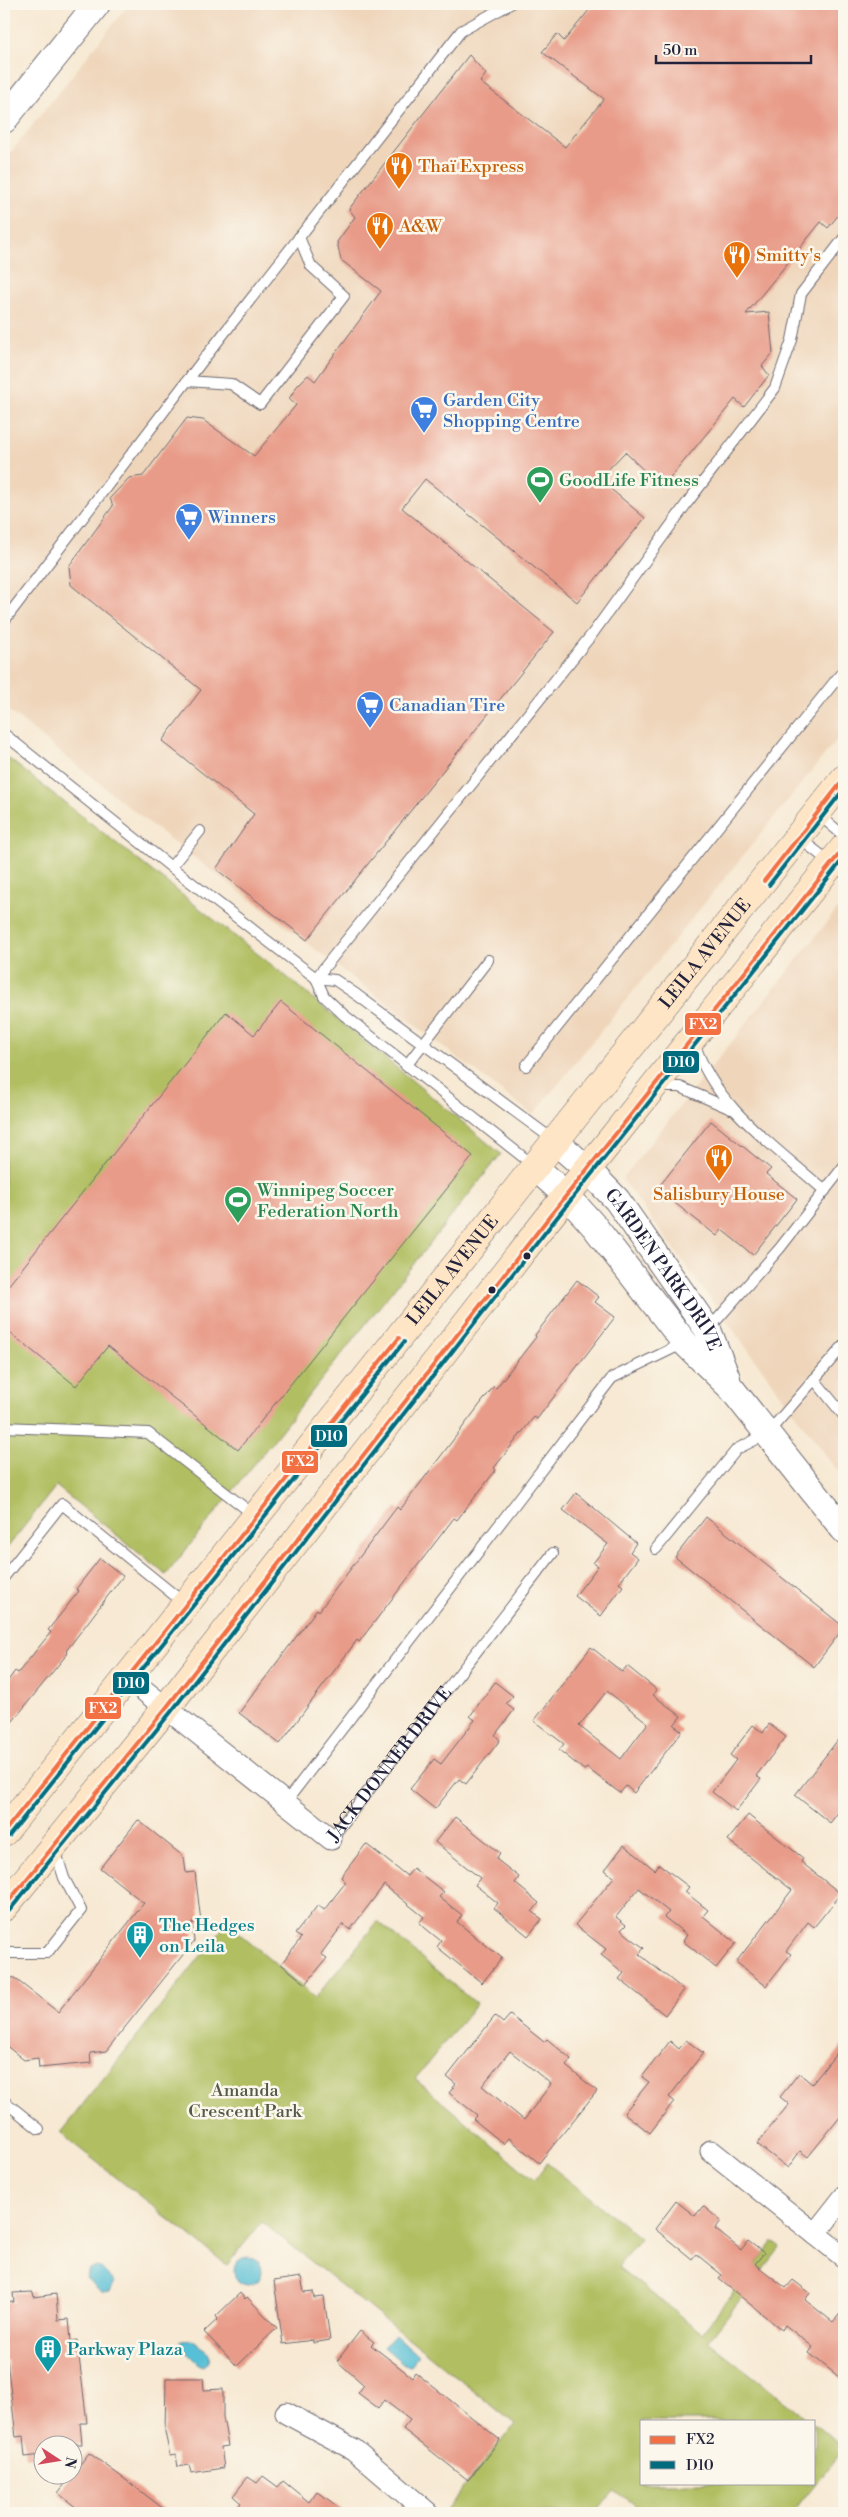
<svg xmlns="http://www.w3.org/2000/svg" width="848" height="2517" font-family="'Libre Bodoni',serif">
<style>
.built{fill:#efd6bb}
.green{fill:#b1bf62;stroke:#6a704e}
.water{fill:#59c0d6;stroke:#3e7188}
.building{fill:#e89b88;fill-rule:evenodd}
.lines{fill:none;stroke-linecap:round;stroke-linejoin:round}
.service-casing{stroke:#6d6870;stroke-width:12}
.minor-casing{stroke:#6d6870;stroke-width:23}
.tertiary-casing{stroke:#6d6870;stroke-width:28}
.secondary-casing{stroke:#6d6870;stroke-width:29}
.service{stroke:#fff;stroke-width:10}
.minor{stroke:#fff;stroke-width:21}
.tertiary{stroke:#fff;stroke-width:26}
.secondary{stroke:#fde5c5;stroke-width:28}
.bus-1-casing{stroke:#fbf7ec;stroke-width:8}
.bus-2-casing{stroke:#fbf7ec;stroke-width:8}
.bus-1{stroke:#f37043;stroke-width:4}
.bus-2{stroke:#026c7e;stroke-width:4}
.bus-dot{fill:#22223b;stroke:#fbf7ec;stroke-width:2}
.labels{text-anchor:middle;stroke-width:5;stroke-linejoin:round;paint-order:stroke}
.food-label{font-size:18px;fill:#c56008;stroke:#fbf7ec;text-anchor:start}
.shop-label{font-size:18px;fill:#366cbe;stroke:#fbf7ec;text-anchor:start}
.leisure-label{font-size:18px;fill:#27864d;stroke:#fbf7ec;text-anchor:start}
.street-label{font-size:18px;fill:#22223b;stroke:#fbf7ec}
.culture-label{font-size:18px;fill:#0d838f;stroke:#fbf7ec;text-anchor:start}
.park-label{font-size:18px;fill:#545949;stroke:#fbf7ec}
.line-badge{stroke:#fbf7ec;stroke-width:2}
.badge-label{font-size:14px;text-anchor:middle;font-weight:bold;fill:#fff}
</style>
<rect width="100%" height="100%" fill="#fbf7ec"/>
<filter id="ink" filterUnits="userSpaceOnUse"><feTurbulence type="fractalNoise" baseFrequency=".02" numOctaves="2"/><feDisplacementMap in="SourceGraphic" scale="10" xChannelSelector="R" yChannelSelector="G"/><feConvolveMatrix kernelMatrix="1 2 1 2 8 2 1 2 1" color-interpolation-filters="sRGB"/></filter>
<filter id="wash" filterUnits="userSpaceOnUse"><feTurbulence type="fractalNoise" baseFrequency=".0096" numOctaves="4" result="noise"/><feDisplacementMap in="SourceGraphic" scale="20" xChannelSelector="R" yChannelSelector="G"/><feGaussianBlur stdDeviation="1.12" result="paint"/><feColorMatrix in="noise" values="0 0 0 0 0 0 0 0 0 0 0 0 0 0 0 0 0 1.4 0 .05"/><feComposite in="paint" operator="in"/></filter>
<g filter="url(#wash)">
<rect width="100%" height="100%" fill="#f7e9d3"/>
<g class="built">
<polygon points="129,4 844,4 844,731 533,1115 158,830 4,707 4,161"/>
<polygon points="844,901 844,1480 622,1179"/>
</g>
<g class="green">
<polygon points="4,755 287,977 501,1154 166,1575 56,1486 4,1552"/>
<polygon points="378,1921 476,2004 415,2079 534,2180 547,2163 640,2238 618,2267 702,2333 773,2241 780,2248 708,2341 810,2421 642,2421 642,2483 814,2483 814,2424 844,2448 792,2513 644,2513 615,2490 596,2513 443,2513 515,2424 262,2222 227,2265 60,2133 227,1923 315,1998"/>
</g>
<g class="water">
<circle cx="248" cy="2271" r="14"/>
<polygon points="95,2267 101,2268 115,2282 110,2291 102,2292 86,2278 89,2269"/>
<polygon points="395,2335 418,2356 411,2365 404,2364 384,2347"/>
<path d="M 192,2340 L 207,2351 L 210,2357 L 208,2363 L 203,2366 C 194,2363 190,2353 181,2349 L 181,2341 Z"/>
</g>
<g id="blocks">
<g class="building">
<polygon points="594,4 844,4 844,208 828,228 821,222 746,314 769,312 773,353 762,366 769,375 744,407 735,399 662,488 625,452 599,479 645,518 577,602 425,479 402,508 554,632 307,940 216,869 254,814 162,741 201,690 71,585 69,566 113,506 110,498 129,478 143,476 187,418 203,420 254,456 296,405 289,399 297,386 308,375 315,381 381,291 341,260 337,242 355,217 349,209 469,55 486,74 480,82 565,147 604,99 542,52 557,34 564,41"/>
<polygon points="281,1002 473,1156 238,1450 108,1346 76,1386 4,1328 4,1291 226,1012 254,1035"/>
<polygon points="711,1121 771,1169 766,1174 797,1199 753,1255 722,1230 717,1236 657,1189"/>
<polygon points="577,1280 599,1297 595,1302 615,1317 537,1419 534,1417 494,1468 496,1470 457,1520 454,1518 359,1642 357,1640 280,1744 239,1713 317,1609 319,1611 397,1507 400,1510 494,1386 496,1388 536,1337 535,1335"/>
<polygon points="576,1493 636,1543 630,1552 638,1558 619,1583 623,1586 601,1616 575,1596 598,1566 593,1563 608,1544 563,1510"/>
<polygon points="706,1517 844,1627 814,1667 675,1557"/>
<polygon points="100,1558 123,1576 66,1651 68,1653 4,1732 4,1686 15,1671 18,1673 51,1632 48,1630 79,1591 76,1589"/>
<path d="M 591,1647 L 622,1672 L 627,1666 L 657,1690 L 653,1695 L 681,1716 L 674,1725 L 682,1731 L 634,1793 L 626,1786 L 620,1793 L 587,1768 L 584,1770 L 559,1750 L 564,1744 L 534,1721 ZM 607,1691 L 648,1723 L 621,1759 L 579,1726 Z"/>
<polygon points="495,1682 513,1696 506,1704 514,1710 495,1735 500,1740 466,1784 459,1779 435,1809 410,1789 434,1759 441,1764 475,1720 470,1716"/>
<polygon points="769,1724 786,1737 756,1776 761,1779 736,1811 712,1792 736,1760 730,1755 753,1725 763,1733"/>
<polygon points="844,1732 844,1805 830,1823 795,1795"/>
<polygon points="748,1815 803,1858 801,1862 841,1894 814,1927 808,1922 786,1951 791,1954 766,1986 736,1962 792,1890 728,1840"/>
<polygon points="455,1817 500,1853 496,1859 519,1877 515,1883 539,1903 532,1912 542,1919 528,1936 494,1908 498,1903 475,1885 480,1878 435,1842"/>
<polygon points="138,1820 184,1857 186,1873 195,1872 201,1922 192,1923 194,1941 106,2051 90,2053 91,2063 39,2068 38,2058 24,2060 4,2044 4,1989 13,1977 58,2012 144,1903 100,1868"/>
<polygon points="366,1844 407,1876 413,1868 444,1892 439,1897 462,1915 457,1922 502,1958 482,1983 437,1947 441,1941 419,1923 424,1917 384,1885 350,1930 343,1924 321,1954 327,1958 306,1984 281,1964 301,1938 295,1934 318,1905 324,1910 346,1882 341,1877"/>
<polygon points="624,1845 655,1870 659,1864 689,1887 685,1892 708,1910 703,1916 736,1943 716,1968 683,1941 687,1935 664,1917 669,1912 639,1888 616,1917 626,1925 621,1930 644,1948 639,1954 684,1990 665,2015 619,1979 624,1973 601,1955 606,1949 575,1925 614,1877 605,1870"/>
<path d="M 510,2015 L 544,2042 L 547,2039 L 571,2059 L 566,2066 L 597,2091 L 539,2163 L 509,2138 L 504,2144 L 473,2119 L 477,2115 L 449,2093 L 456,2084 L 447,2077 L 495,2016 L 503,2023 ZM 510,2051 L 551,2084 L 524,2120 L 482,2086 Z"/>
<polygon points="686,2040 703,2053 669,2097 674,2101 650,2133 624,2113 649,2082 642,2077 670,2041 679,2049"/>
<polygon points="844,2044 844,2112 808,2157 800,2151 788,2168 757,2144 789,2104 780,2097 799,2073 812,2084"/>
<polygon points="676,2201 695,2216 703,2206 721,2221 715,2229 741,2250 748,2241 764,2253 755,2264 786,2288 793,2280 810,2293 805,2300 833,2322 844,2309 844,2381 809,2353 813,2347 785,2325 782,2330 719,2279 722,2275 696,2254 692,2259 655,2229"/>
<polygon points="301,2277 304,2292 313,2291 314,2298 324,2297 330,2340 313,2343 313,2340 283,2344 274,2281"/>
<polygon points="33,2292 34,2297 56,2294 58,2320 69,2319 71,2341 77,2340 87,2423 80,2423 82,2444 42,2444 42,2455 25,2457 23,2436 16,2437 7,2360 4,2361 4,2303 14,2302 13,2293"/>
<polygon points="240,2293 245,2299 247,2297 277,2328 237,2366 204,2332 218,2319 216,2316"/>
<polygon points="360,2331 374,2342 371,2345 412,2377 415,2372 500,2440 468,2480 403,2429 410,2420 384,2400 378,2408 358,2393 364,2385 337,2361"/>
<polygon points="166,2378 203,2378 204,2390 223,2389 223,2417 228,2446 221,2447 224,2468 191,2473 189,2465 178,2467 176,2455 170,2456 165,2432"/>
<polygon points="89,2453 130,2483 169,2513 83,2513 58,2493"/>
<polygon points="263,2476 278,2487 283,2481 309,2502 317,2491 346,2513 233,2513 241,2503 233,2496 248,2477 257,2483"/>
</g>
</g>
</g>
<g filter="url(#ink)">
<use href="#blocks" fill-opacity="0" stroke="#6d6870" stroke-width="1"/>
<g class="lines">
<defs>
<g id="service">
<polyline points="187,381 231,384 260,404 344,296 311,266 299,237"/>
<polyline points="4,621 203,360 461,31 510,4"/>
<polyline points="4,734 171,867 316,978 324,996 344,1015 533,1165"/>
<polyline points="818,814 844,836"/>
<polyline points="799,838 844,873"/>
<polyline points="171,867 200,831"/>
<polyline points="316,978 593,633 687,503 775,388 792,340 801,294 844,238"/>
<polyline points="316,978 335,980 357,995 555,1141"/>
<path d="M 694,1042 C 714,1107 776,1147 825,1191"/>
<polyline points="406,1066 488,960"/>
<polyline points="526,1066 844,670"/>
<polyline points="658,1087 680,1087 731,1109"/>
<polyline points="708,1330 780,1248 844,1166"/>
<polyline points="814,1379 844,1416"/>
<polyline points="4,1427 148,1433 254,1515"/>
<polyline points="656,1549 737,1449 767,1434 844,1345"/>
<polyline points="4,1577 62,1504 184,1603"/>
<polyline points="285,1803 612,1378 684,1343"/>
<path id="s1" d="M 331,1839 L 553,1553"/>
<polyline points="4,1953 47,1953 81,1910 64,1878 55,1849"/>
<polyline points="4,2101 39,2129"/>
</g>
<g id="minor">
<polyline points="127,1677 331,1839"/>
<polyline points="711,2151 844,2257"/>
<polyline points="815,2234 844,2197"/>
<polyline points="286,2413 353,2449 428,2513"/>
</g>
<g id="tertiary">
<polyline points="4,120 97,4"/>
<path id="s2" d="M 556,1142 L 588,1170 L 617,1200 L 708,1330 L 727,1378"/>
<polyline points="536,1168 567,1196 594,1226 685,1343 731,1388 844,1530"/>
</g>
<g id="secondary">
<path id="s3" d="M 4,1832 L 844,779"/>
<polyline points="4,1907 166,1708 546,1221 844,848"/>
</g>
</defs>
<use href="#service" class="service-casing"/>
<use href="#minor" class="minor-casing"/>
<use href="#tertiary" class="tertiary-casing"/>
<use href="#secondary" class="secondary-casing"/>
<use href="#service" class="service"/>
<use href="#minor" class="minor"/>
<use href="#tertiary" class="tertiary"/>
<use href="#secondary" class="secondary"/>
<defs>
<g id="bus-1">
<polyline points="764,881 844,779"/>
<polyline points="4,1832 399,1338"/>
<polyline points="4,1907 166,1708 546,1221 844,848"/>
</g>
<g id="bus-2">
<polyline points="769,885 844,789"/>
<polyline points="9,1836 404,1342"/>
<polyline points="9,1911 171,1712 551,1225 844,858"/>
</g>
</defs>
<use href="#bus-1" class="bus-1-casing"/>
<use href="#bus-2" class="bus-2-casing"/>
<use href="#bus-1" class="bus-1"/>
<use href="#bus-2" class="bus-2"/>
</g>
</g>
<defs>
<symbol id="restaurant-pin" viewBox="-11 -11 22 30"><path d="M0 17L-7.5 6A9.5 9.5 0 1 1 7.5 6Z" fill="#e8710a" stroke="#fbf7ec"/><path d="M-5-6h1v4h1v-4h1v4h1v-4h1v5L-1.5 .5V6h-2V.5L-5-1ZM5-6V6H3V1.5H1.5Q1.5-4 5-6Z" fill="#fff"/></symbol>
<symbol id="supermarket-pin" viewBox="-11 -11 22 30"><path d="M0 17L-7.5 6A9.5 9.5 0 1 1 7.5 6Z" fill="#3f7fe0" stroke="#fbf7ec"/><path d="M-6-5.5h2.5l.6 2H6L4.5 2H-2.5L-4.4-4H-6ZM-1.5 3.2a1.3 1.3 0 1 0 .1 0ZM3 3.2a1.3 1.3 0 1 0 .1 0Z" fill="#fff"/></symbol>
<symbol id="stadium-pin" viewBox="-11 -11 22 30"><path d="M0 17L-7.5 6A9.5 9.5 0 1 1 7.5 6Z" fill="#2e9e5b" stroke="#fbf7ec"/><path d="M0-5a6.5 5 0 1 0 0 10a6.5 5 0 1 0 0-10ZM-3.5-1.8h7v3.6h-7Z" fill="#fff"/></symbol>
<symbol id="building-pin" viewBox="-11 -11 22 30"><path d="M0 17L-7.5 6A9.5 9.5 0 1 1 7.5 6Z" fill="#0f9aa8" stroke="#fbf7ec"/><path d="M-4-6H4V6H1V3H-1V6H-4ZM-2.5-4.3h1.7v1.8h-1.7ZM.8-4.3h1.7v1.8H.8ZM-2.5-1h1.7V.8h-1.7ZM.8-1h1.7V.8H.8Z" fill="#fff"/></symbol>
</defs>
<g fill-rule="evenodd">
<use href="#restaurant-pin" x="383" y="150" width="32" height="43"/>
<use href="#restaurant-pin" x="364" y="210" width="32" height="43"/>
<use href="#restaurant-pin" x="721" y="239" width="32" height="43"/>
<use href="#supermarket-pin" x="408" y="394" width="32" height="43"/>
<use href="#stadium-pin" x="524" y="464" width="32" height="43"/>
<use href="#supermarket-pin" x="173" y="501" width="32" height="43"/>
<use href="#supermarket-pin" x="354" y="689" width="32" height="43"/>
<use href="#restaurant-pin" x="703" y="1142" width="32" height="43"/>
<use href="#stadium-pin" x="222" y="1184" width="32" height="43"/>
<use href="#building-pin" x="124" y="1919" width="32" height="43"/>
<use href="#building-pin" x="32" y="2333" width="32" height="43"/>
</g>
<g class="bus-dot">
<circle cx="527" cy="1256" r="4.5"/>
<circle cx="492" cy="1290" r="4.5"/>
</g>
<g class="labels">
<g class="food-label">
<text x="418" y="172">Thaï Express</text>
<text x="399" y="232">A&amp;W</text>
<text x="756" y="261">Smitty's</text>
<text x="719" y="1200" text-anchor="middle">Salisbury House</text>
</g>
<g class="shop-label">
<text x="443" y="406">Garden City<tspan x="443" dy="21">Shopping Centre</tspan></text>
<text x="208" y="523">Winners</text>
<text x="389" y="711">Canadian Tire</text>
</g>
<g class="leisure-label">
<text x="559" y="486">GoodLife Fitness</text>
<text x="257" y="1196">Winnipeg Soccer<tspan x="257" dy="21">Federation North</tspan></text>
</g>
<g class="street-label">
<text dy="6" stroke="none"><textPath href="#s3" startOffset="1124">LEILA AVENUE</textPath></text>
<text dy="6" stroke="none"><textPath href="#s3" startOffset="719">LEILA AVENUE</textPath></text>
<text dy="6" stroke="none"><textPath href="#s2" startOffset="168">GARDEN PARK DRIVE</textPath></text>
<text dy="6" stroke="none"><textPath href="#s1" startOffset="95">JACK DONNER DRIVE</textPath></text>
</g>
<g class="culture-label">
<text x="159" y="1931">The Hedges<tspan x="159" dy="21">on Leila</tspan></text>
<text x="67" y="2355">Parkway Plaza</text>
</g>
<g class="park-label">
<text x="245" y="2096">Amanda<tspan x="245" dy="21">Crescent Park</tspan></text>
</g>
</g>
<g class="line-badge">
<rect x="684" y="1012" width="38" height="24" rx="5" fill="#f37043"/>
<rect x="662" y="1050" width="38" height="24" rx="5" fill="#026c7e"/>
<rect x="310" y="1424" width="38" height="24" rx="5" fill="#026c7e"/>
<rect x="281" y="1450" width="38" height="24" rx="5" fill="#f37043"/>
<rect x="112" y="1671" width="38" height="24" rx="5" fill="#026c7e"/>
<rect x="84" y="1696" width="38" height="24" rx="5" fill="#f37043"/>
</g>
<g class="badge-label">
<text x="703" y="1029">FX2</text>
<text x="681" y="1067">D10</text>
<text x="329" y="1441">D10</text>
<text x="300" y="1466">FX2</text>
<text x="131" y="1688">D10</text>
<text x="103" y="1713">FX2</text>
</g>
<rect width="848" height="2517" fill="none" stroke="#fbf7ec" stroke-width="20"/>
<rect x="640" y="2420" width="175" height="65" fill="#fbf7ec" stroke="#a4a2a5"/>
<rect x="650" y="2436" width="25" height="8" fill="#f37043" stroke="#a4a2a5"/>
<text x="686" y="2444" font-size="15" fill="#22223b">FX2</text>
<rect x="650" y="2461" width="25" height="8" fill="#026c7e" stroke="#a4a2a5"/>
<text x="686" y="2470" font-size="15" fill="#22223b">D10</text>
<g transform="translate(58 2460) rotate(102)"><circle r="24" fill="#fbf7ec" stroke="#a4a2a5"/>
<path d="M0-4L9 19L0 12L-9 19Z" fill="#d1495b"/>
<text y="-8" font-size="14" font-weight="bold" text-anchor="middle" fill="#22223b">N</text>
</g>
<path d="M656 55v8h155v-8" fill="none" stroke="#22223b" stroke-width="2.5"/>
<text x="663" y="55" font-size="15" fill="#22223b" stroke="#fbf7ec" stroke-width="4" paint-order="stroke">50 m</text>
</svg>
